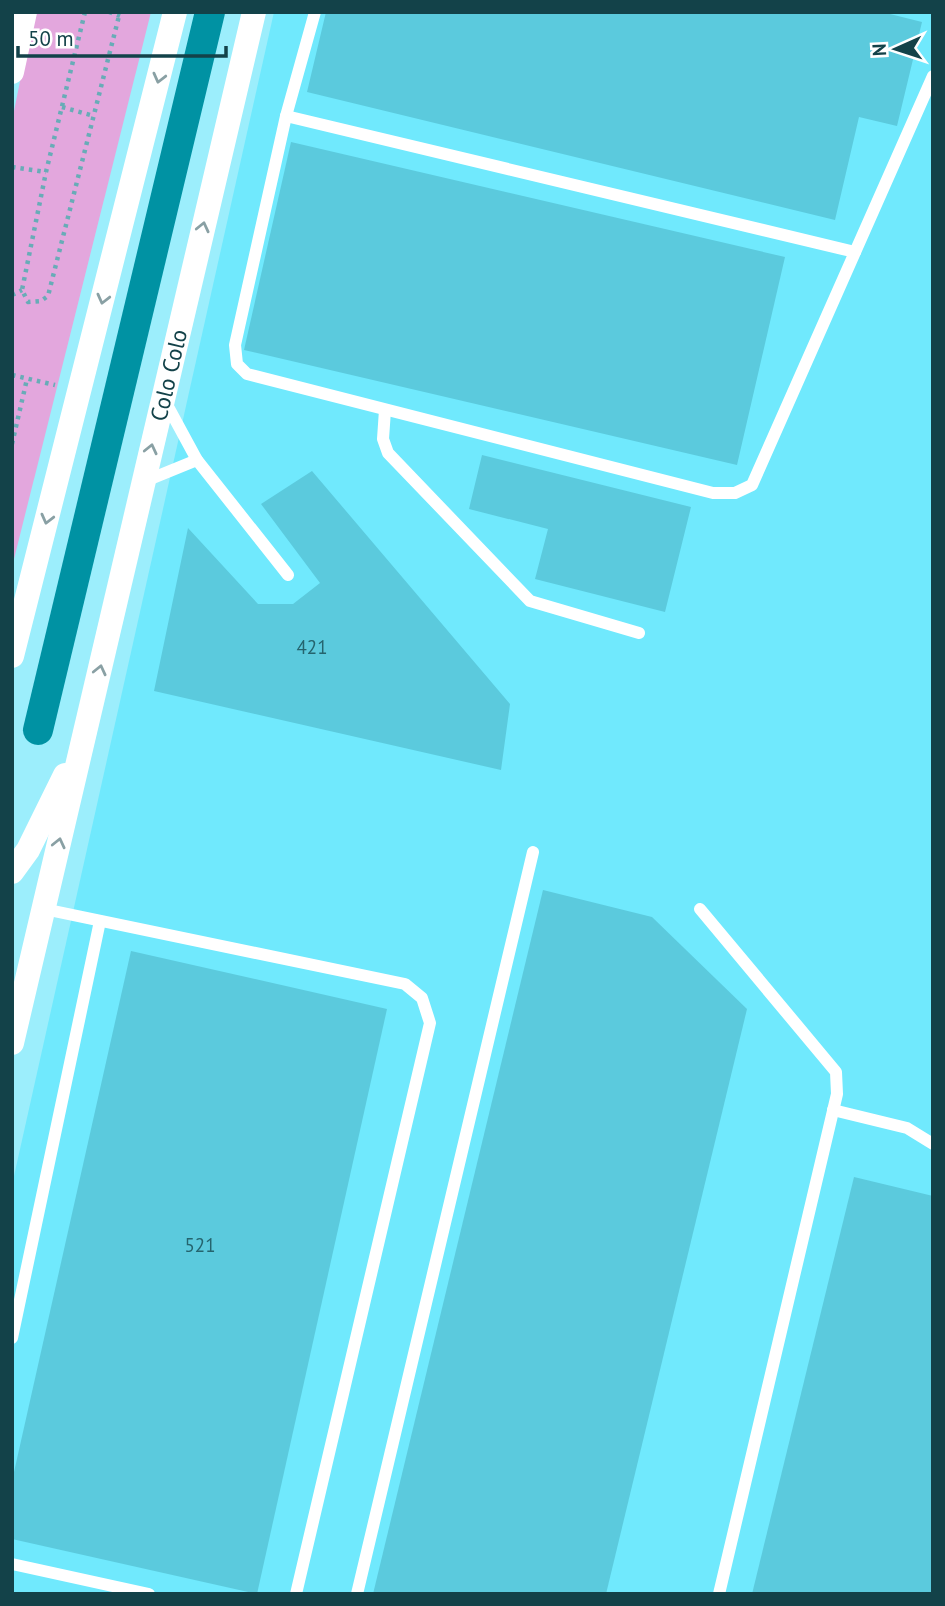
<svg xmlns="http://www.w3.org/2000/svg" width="945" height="1606" font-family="'PT Sans',sans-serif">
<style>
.built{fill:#70e9fd}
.green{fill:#e3a7dd}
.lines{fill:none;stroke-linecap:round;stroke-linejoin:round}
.canal{stroke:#0092a3;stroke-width:30}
.building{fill:#5bcadd}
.path{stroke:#68acb7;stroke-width:4.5;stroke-dasharray:3.5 5;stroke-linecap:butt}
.lane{stroke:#fff;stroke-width:12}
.street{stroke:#fff;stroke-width:24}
.oneway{stroke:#89a0a4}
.labels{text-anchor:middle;stroke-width:7;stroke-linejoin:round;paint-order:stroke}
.number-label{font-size:19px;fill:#25646e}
.street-label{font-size:23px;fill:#134249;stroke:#fff}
</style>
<rect width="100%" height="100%" fill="#9ceefc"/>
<polygon class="built" points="274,12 933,12 933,1594 12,1594 12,1185"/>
<polygon class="green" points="34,12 151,12 12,567 12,121"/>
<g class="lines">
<polyline class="canal" points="38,730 210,12"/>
</g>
<g class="building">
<polygon points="326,12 882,12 922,22 897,126 859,117 835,220 307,92"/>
<polygon points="291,142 785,257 737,465 244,350"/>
<polygon points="482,455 691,507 665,612 535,579 548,529 469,509"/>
<polygon points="312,471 510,704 501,770 154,691 188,528 258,604 293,604 320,583 261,504"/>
<polygon points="543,890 652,917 747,1009 606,1594 373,1594"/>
<polygon points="131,951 387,1009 257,1594 12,1539 12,1481"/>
<polygon points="854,1177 933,1196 933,1594 752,1594"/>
</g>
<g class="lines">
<g class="path">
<polyline points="85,12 46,172 22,290 28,302 41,301 48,296 120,12"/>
<polyline points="109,12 120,16"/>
<polyline points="62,107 94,116"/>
<polyline points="12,167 46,172"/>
<polyline points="12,295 22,290"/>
<polyline points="12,375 55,385"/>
<polyline points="12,444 27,379"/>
</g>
<g class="lane">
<polyline points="315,12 286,116 235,345 237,364 247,374 713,493 735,493 752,485 933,76"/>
<polyline points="286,116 855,252"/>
<polyline points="165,401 197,460 288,575"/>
<polyline points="385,410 383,439 388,453 530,601 639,633"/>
<polyline points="143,482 197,460"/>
<polyline points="44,909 405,984 422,998 430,1023 296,1594"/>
<polyline points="700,909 836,1072 837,1094 719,1594"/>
<polyline points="833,1110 907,1128 933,1144"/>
<polyline points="12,1338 100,921"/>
<polyline points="12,1564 149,1594"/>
<polyline points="357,1594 533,852"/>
</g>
<g class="street">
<polyline points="12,72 25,12"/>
<polyline points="12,656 175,12"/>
<polyline points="12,872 28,850 65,775"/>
<path id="s1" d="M 12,1043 L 254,12"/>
</g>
</g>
<defs><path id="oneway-chevron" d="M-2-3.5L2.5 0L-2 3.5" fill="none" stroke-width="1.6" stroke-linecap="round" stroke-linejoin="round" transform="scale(1.75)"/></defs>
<g class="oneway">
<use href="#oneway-chevron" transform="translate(159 78) rotate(104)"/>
<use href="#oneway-chevron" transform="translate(203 227) rotate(-77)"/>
<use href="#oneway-chevron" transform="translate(103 299) rotate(104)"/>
<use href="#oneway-chevron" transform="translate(151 449) rotate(-77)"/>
<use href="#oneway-chevron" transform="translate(47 519) rotate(104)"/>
<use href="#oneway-chevron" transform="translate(100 670) rotate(-77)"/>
<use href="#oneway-chevron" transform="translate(59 843) rotate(-77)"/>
</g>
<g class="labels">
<g class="number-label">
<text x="312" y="654">421</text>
<text x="200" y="1252">521</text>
</g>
<g class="street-label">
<text dy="8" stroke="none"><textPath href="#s1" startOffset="686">Colo Colo</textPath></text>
</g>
</g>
<rect width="945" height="1606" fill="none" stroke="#134249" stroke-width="28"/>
<g transform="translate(896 49) rotate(267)" stroke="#ffffff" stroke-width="5" paint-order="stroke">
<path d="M0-5L12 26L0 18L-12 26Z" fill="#134249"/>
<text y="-10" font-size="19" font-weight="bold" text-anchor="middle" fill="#134249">N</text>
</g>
<path d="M18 46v10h208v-10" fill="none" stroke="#134249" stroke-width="3.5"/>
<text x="28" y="46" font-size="21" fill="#134249" stroke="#ffffff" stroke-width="5" paint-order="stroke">50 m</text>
</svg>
